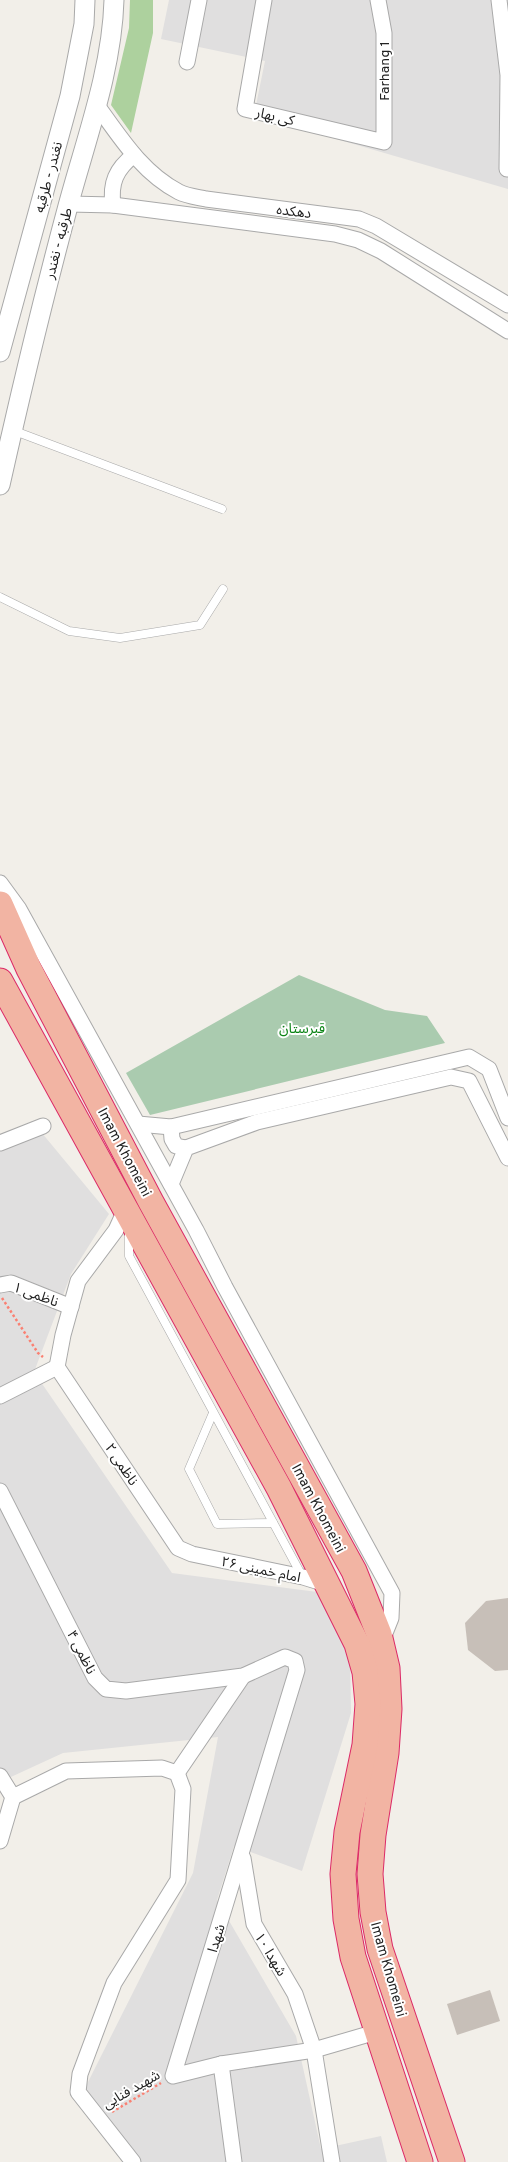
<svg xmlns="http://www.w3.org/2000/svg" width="508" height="2162" font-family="Overpass,'Noto Sans Arabic',sans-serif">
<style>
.residential{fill:#e0dfdf}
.forest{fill:#add19e}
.cemetery{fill:#aacbaf}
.building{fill:#c7bfb8}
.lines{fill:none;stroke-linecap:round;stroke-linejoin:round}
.service-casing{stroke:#a9a9a9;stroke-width:9}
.minor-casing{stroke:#a9a9a9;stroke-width:17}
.tertiary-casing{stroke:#a9a9a9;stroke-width:21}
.trunk-casing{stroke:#dc2a67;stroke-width:27}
.path{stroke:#fa8072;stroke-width:2.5;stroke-dasharray:2.5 2.5;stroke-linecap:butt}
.service{stroke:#fff;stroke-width:8}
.minor{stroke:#fff;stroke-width:15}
.tertiary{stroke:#fff;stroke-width:19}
.trunk{stroke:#f2b4a3;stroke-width:25}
.labels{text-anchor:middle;stroke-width:4;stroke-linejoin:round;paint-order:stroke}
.street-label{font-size:14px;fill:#222;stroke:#fff}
.park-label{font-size:14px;fill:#0c8416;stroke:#fff}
</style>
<rect width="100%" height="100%" fill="#f2efe9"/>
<g class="residential">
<polygon points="169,0 508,0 508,189 254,115 265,61 161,39"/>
<polygon points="32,1121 109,1214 71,1274 34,1372 172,1573 325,1593 350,1651 351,1713 302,1871 234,1846 217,1900 296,2036 321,2149 381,2136 387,2162 133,2162 83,2092 193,1873 218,1737 63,1753 0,1782 0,1151"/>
</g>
<polygon class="forest" points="130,0 153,0 153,33 131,133 111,105 129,28"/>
<polygon class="cemetery" points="299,975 385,1010 427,1016 445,1043 150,1115 126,1073"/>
<g class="building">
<polygon points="508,1598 508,1670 495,1671 468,1650 465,1623 486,1601"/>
<polygon points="490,1990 500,2021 457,2035 447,2004"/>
</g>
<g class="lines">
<defs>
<g id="service">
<polyline points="12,430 222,509"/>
<polyline points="0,597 69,631 120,638 200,625 223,589"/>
<polyline points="129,1232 129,1256 302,1576"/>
<polyline points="213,1413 189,1469 217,1524 273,1523"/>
</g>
<g id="minor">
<polyline points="264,0 245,109 384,142 384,33 378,0"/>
<polyline points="499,0 508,75 507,169"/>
<polyline points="187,62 199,0"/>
<path d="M 96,104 C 120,137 142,173 179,192 C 187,196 197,197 206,199 L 359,219 L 376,226 L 508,305"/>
<polyline points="69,204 113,205 335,234 358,240 381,251 508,331"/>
<path d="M 113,205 C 110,183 116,169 134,155"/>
<polyline points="0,883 19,909 196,1230 225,1287 392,1593 391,1618 381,1643"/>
<polyline points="138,1124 171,1127 469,1057 489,1069 508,1118"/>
<polyline points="171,1127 172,1139 176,1146 186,1148"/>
<polyline points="0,1143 43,1126"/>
<polyline points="171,1184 186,1148 257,1122 451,1077 469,1081 508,1158"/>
<polyline points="0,1285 11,1283 71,1307"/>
<polyline points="57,1367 178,1548 192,1554 303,1577 329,1585"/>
<polyline points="57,1367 63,1335 78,1281 116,1230 126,1208"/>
<polyline points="0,1396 57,1367"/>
<polyline points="0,1491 95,1678 106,1689 126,1691 243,1676 285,1657 295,1661 297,1670 173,2076 221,2064 314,2050 376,2032"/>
<polyline points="177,1773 243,1676"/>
<polyline points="0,1776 13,1797"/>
<polyline points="13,1797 66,1771 162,1768 177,1773 183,1789 178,1880 114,1983 80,2074 78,2092 133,2162"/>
<polyline points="0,1841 13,1797"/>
<polyline points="243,1858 254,1924 295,1994 314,2050 332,2162"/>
<polyline points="221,2064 234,2162"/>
</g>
<g id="tertiary">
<polyline points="0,352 70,96 84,24 85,0"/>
<path d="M 0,485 C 21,391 43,299 68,206 C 86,139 112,70 114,0"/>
</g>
<g id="trunk">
<polyline points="0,904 29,969 151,1202 354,1571 379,1634 387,1668 389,1709 386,1753 373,1835 370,1874 373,1912 380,1949 452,2162"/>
<polyline points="0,981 279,1488 357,1644 365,1672 368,1704 365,1745 347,1832 343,1874 346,1919 353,1957 420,2162"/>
</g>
</defs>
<use href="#service" class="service-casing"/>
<use href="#minor" class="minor-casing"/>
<use href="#tertiary" class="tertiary-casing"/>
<use href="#trunk" class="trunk-casing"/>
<g class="path">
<polyline points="2,1298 38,1353 43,1357"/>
<polyline points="112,2112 161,2083"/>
</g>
<use href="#service" class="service"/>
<use href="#minor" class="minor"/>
<use href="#tertiary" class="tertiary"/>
<use href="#trunk" class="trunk"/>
</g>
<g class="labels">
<g class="street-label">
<text transform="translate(384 71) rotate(-90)" y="5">Farhang 1</text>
<text transform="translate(275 116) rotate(13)" y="5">کی بهار</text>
<text transform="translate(48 177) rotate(-75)" y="5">نغندر - طرقبه</text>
<text transform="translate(294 211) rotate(7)" y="5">دهکده</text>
<text transform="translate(58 243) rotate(-75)" y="5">طرقبه - نغندر</text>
<text transform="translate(125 1152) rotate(62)" y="5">Imam Khomeini</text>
<text transform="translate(36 1294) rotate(20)" y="5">ناظمی ۱</text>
<text transform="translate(122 1464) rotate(56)" y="5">ناظمی ۲</text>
<text transform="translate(319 1508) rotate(62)" y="5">Imam Khomeini</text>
<text transform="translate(261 1569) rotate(12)" y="5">امام خمینی ۲۶</text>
<text transform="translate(82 1652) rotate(63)" y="5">ناظمی ۴</text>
<text transform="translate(216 1938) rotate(-73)" y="5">شهدا</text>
<text transform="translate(271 1954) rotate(59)" y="5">شهدا ۱۰</text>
<text transform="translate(389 1969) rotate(74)" y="5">Imam Khomeini</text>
<text transform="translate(131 2089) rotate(-30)" y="5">شهید فنایی</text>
</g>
<g class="park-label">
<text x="302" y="1033">قبرستان</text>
</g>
</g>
</svg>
